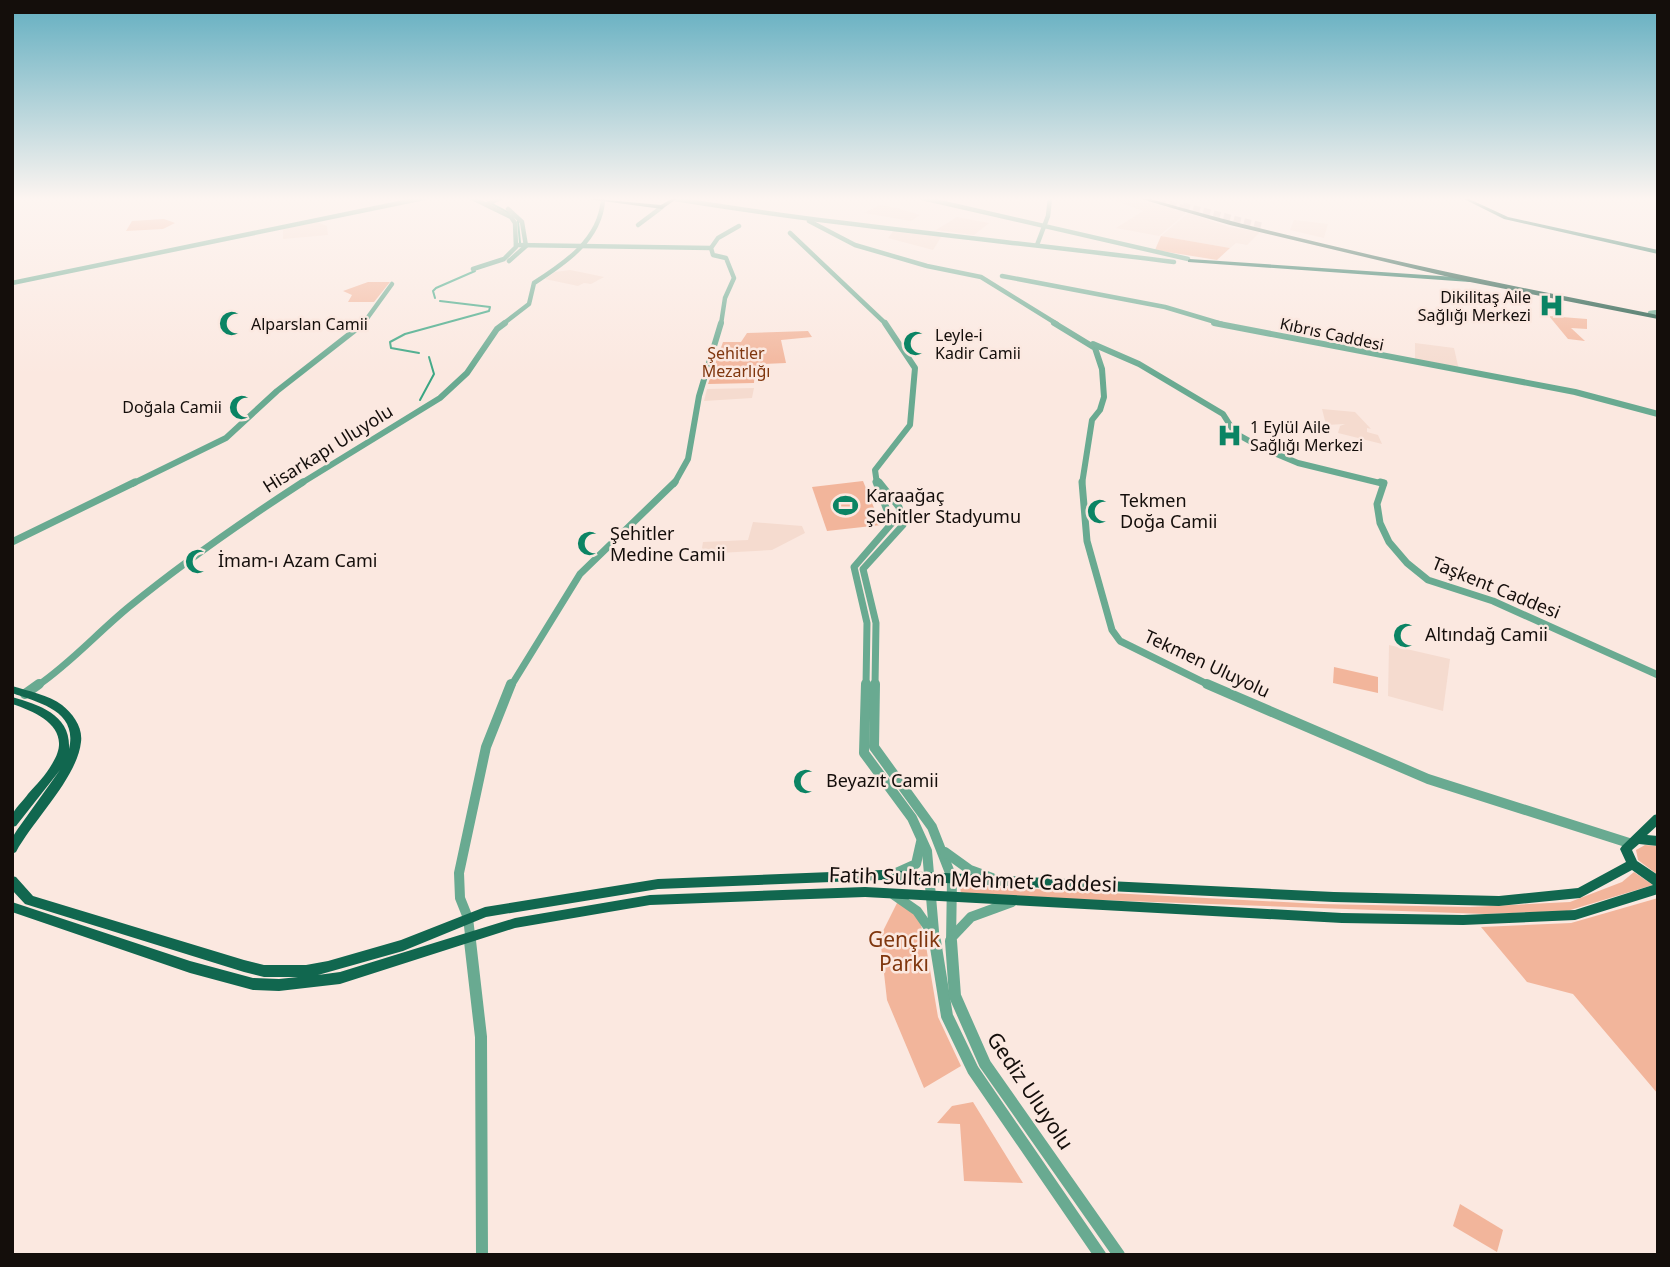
<svg xmlns="http://www.w3.org/2000/svg" width="1670" height="1267" font-family="'Noto Sans',sans-serif">
<style>
.built{fill:#f5dbcf}
.green{fill:#f2b59b}
.lines{fill:none;stroke-linecap:round;stroke-linejoin:round}
.stream{stroke:#3aa683;stroke-width:2}
.highway-tunnel{stroke:#d8c7c0;stroke-width:7;stroke-dasharray:7 3.5;stroke-linecap:butt}
.minor-far4{stroke:#69aa91;stroke-width:4.5}
.minor-far3{stroke:#69aa91;stroke-width:6}
.minor-far2{stroke:#69aa91;stroke-width:7}
.minor-far1{stroke:#69aa91;stroke-width:10}
.minor{stroke:#69aa91;stroke-width:12}
.major{fill:#11674f;fill-rule:evenodd}
.highway{fill:#0f4d3a;fill-rule:evenodd}
.labels{text-anchor:middle;stroke-width:5;stroke-linejoin:round;paint-order:stroke}
.far-poi-label{font-size:16px;fill:#140e0b;stroke:#fbe8e0;text-anchor:start}
.far-street-label{font-size:16px;fill:#140e0b;stroke:#fbe8e0}
.far-park-label{font-size:16px;fill:#7f360e;stroke:#fbe8e0}
.street-label{font-size:18px;fill:#140e0b;stroke:#fbe8e0}
.poi-label{font-size:18px;fill:#140e0b;stroke:#fbe8e0;text-anchor:start}
.near-street-label{font-size:21px;fill:#140e0b;stroke:#fbe8e0}
.near-park-label{font-size:21px;fill:#7f360e;stroke:#fbe8e0}
</style>
<rect width="100%" height="100%" fill="#fbe8e0"/>
<g class="built">
<polygon points="1108,198 1135,198 1186,213 1159,236 1116,228 1143,211"/>
<polygon points="880,205 897,208 920,215 911,221 864,213"/>
<polygon points="1188,213 1229,227 1260,232 1247,245 1236,243 1230,248 1161,236"/>
<polygon points="957,217 989,223 974,235 936,230"/>
<polygon points="1294,220 1328,224 1324,238 1290,230"/>
<polygon points="317,222 327,226 328,235 283,239 283,229"/>
<polygon points="895,229 943,234 933,250 888,238"/>
<polygon points="570,270 585,273 604,277 591,284 584,283 578,286 545,279 555,272"/>
<polygon points="1415,343 1454,348 1459,370 1415,363"/>
<polygon points="754,388 752,398 704,401 707,389"/>
<polygon points="1322,409 1355,412 1371,429 1367,428 1367,432 1378,435 1382,444 1338,433 1340,426 1345,424 1326,425"/>
<polygon points="753,522 802,526 805,533 772,550 701,554 703,542 748,540"/>
<polygon points="1389,645 1450,659 1443,711 1388,696"/>
</g>
<g class="green">
<polygon points="164,219 175,223 163,229 126,231 132,221"/>
<polygon points="1161,236 1230,248 1217,260 1155,250"/>
<polygon points="368,282 390,282 374,302 348,302 352,295 343,291"/>
<polygon points="1549,316 1587,319 1587,329 1571,328 1585,341 1568,339"/>
<polygon points="808,331 812,337 781,340 786,363 763,364 762,368 755,368 754,383 708,384 723,342 741,342 747,333"/>
<polygon points="863,481 881,525 827,531 812,487"/>
<polygon points="1334,667 1378,677 1378,693 1333,683"/>
<polygon points="1645,845 1658,846 1658,875 1638,860 1636,850"/>
<polygon points="1634,872 1653,885 1567,911 1485,914 961,895 960,885 1320,904 1470,907 1570,902 1622,882"/>
<polygon points="1658,898 1658,1094 1573,994 1527,982 1481,927 1571,923"/>
<polygon points="898,901 919,918 925,940 938,1017 961,1066 924,1088 887,1000 880,937"/>
<polygon points="973,1102 1023,1183 964,1181 960,1124 937,1123 952,1106"/>
<polygon points="1460,1204 1503,1230 1497,1252 1453,1226"/>
</g>
<g class="lines">
<g class="stream">
<polyline points="492,204 509,213"/>
<polyline points="518,221 520,243"/>
<polyline points="435,298 433,291 436,288 475,271"/>
<polyline points="419,353 391,348 390,342 405,334 489,311 490,307 440,301"/>
<polyline points="420,400 434,374 429,357"/>
</g>
<g class="highway-tunnel">
<polyline points="1149,198 1189,210"/>
<polyline points="1183,206 1261,226"/>
</g>
<g class="minor-far4">
<polyline points="472,198 511,217 515,223 516,247 504,259 473,269"/>
<polyline points="922,198 1188,259"/>
<path d="M 675,199 C 840,226 1008,241 1174,262"/>
<polyline points="487,204 501,198"/>
<polyline points="508,209 522,222 526,246 509,261"/>
<polyline points="809,221 855,245 927,266 981,277 1057,324"/>
<polyline points="638,225 662,207"/>
<polyline points="790,233 886,324"/>
<polyline points="516,245 711,248"/>
<polyline points="1037,245 1048,216 1050,198"/>
<polyline points="1002,276 1165,307 1222,324"/>
<polyline points="12,283 424,198"/>
<polyline points="1650,313 1658,312"/>
<polyline points="363,324 392,284"/>
<path d="M 503,324 L 529,304 L 534,283 C 565,263 600,240 603,200"/>
<polyline points="721,324 725,298 734,278 726,258 713,255 711,248 718,238 739,226"/>
</g>
<g class="minor-far3">
<polyline points="1054,323 1095,348 1102,369 1104,397 1100,410 1092,420 1082,484"/>
<polyline points="1214,323 1575,392 1658,414"/>
<polyline points="1093,344 1139,364 1223,414 1235,433 1262,448 1298,463 1384,484"/>
<polyline points="877,480 880,484"/>
<polyline points="132,484 226,438 277,391 364,323"/>
<polyline points="300,484 440,398 467,373 497,329 505,323"/>
<polyline points="674,484 688,459 699,396 721,323"/>
<polyline points="877,484 875,470 910,425 915,368 885,323"/>
</g>
<g class="minor-far2">
<polyline points="1082,482 1087,541 1112,630 1120,641 1211,686"/>
<polyline points="1380,482 1384,483 1377,504 1380,523 1389,542 1407,563 1428,580 1493,601 1658,675"/>
<polyline points="12,542 135,482"/>
<path d="M 37,686 C 71,663 98,632 130,606 C 185,561 243,521 303,482"/>
<polyline points="511,686 580,574 675,482"/>
<polyline points="866,686 867,623 854,567 892,523 876,482"/>
<polyline points="875,686 876,623 863,569 903,525 899,507 879,482"/>
</g>
<g class="minor-far1">
<polyline points="866,684 864,753 912,818 927,851 935,943"/>
<polyline points="875,684 874,747 932,827 952,878 951,943"/>
<polyline points="1207,684 1428,779 1629,843"/>
<polyline points="25,694 39,684"/>
<polyline points="945,852 970,870 992,878"/>
<polyline points="896,873 916,864 921,842"/>
<polyline points="894,895 917,911 933,934"/>
<polyline points="953,936 971,917 1012,902"/>
<polyline points="471,943 468,918 460,898 459,873 486,747 511,684"/>
</g>
<g class="minor">
<polyline points="470,941 481,1037 482,1255"/>
<polyline points="935,941 947,1016 973,1070 1100,1255"/>
<polyline points="951,941 955,996 985,1064 1119,1255"/>
</g>
<g class="major">
<polygon points="586,198 661,205 673,198 678,198 662,209 588,199"/>
<polygon points="1462,198 1467,198 1508,217 1658,250 1658,254 1504,219"/>
<polygon points="1190,259 1470,278 1473,280 1470,282 1188,262 1188,260"/>
<path d="M 12,686 C 28,691 49,695 62,705 C 73,714 83,727 81,742 C 77,778 34,819 16,852 L 12,854 L 12,838 L 17,830 L 60,770 L 16,826 L 12,827 C 12,824 11,820 12,816 C 14,809 23,801 28,794 C 36,785 46,775 52,764 C 74,730 40,713 12,704 L 12,697 C 40,705 71,715 69,749 C 78,711 40,703 12,693 Z"/>
<path d="M 1658,814 L 1658,825 L 1647,835 L 1658,836 L 1658,846 L 1639,844 L 1632,850 L 1637,861 L 1658,875 L 1658,894 L 1575,920 L 1463,925 L 1342,923 L 865,897 L 650,905 L 515,928 L 340,984 L 279,991 L 253,990 L 190,973 L 12,912 L 12,902 L 190,961 L 253,978 L 279,979 L 298,977 L 264,977 L 244,972 L 25,904 L 12,890 L 12,876 L 16,877 L 33,896 L 244,960 L 264,965 L 306,965 L 328,961 L 401,940 L 485,907 L 658,879 L 882,870 L 1334,892 L 1499,896 L 1578,888 L 1626,862 L 1620,849 L 1622,846 L 1654,815 ZM 1632,870 L 1653,885 L 1575,910 L 1463,915 L 1342,913 L 865,887 L 650,895 L 515,918 L 340,972 L 318,975 L 403,951 L 486,917 L 658,889 L 882,880 L 1334,902 L 1499,906 L 1580,898 Z"/>
</g>
<path class="highway" d="M 1138,198 L 1147,198 C 1315,246 1486,281 1658,315 L 1658,319 L 1470,282 L 1230,225 Z"/>
</g>
<linearGradient id="sky" x2="0" y2="1"><stop stop-color="#62aec0"/><stop offset="0.53" stop-color="#fdf5f1"/><stop offset="1" stop-color="#fdf5f1" stop-opacity="0"/></linearGradient>
<rect width="1670" height="375" fill="url(#sky)"/>
<defs>
<symbol id="hospital-bare" viewBox="-9 -9 18 18"><path d="M-5-5h3v3.5h4V-5h3V5h-3V1.5h-4V5h-3Z" fill="#0b8464" stroke="#fbe8e0" stroke-width="2.5" paint-order="stroke"/></symbol>
<symbol id="mosque-bare" viewBox="-9 -9 18 18"><path d="M3.5-4.9A6 6 0 1 0 3.5 4.9A5 5 0 1 1 3.5-4.9Z" fill="#0b8464" stroke="#fbe8e0" stroke-width="2.5" paint-order="stroke"/></symbol>
<symbol id="stadium-bare" viewBox="-9 -9 18 18"><path d="M0-5a6.5 5 0 1 0 0 10a6.5 5 0 1 0 0-10ZM-3.5-1.8h7v3.6h-7Z" fill="#0b8464" stroke="#fbe8e0" stroke-width="2.5" paint-order="stroke"/></symbol>
</defs>
<g fill-rule="evenodd">
<use href="#hospital-bare" x="1534" y="288" width="35" height="35"/>
<use href="#mosque-bare" x="214" y="306" width="35" height="35"/>
<use href="#mosque-bare" x="898" y="326" width="35" height="35"/>
<use href="#mosque-bare" x="224" y="390" width="35" height="35"/>
<use href="#hospital-bare" x="1212" y="418" width="35" height="35"/>
<use href="#stadium-bare" x="828" y="488" width="35" height="35"/>
<use href="#mosque-bare" x="1082" y="494" width="35" height="35"/>
<use href="#mosque-bare" x="572" y="526" width="35" height="35"/>
<use href="#mosque-bare" x="180" y="544" width="35" height="35"/>
<use href="#mosque-bare" x="1388" y="618" width="35" height="35"/>
<use href="#mosque-bare" x="788" y="764" width="35" height="35"/>
</g>
<g class="labels">
<g class="far-poi-label">
<text x="1531" y="303" text-anchor="end">Dikilitaş Aile<tspan x="1531" dy="18">Sağlığı Merkezi</tspan></text>
<text x="251" y="330">Alparslan Camii</text>
<text x="935" y="341">Leyle-i<tspan x="935" dy="18">Kadir Camii</tspan></text>
<text x="222" y="413" text-anchor="end">Doğala Camii</text>
<text x="1250" y="433">1 Eylül Aile<tspan x="1250" dy="18">Sağlığı Merkezi</tspan></text>
</g>
<g class="far-street-label">
<text transform="translate(1332 334) rotate(12)" y="6">Kıbrıs Caddesi</text>
</g>
<g class="far-park-label">
<text x="736" y="359">Şehitler<tspan x="736" dy="18">Mezarlığı</tspan></text>
</g>
<g class="street-label">
<text transform="translate(328 449) rotate(-32)" y="6">Hisarkapı Uluyolu</text>
<text transform="translate(1496 588) rotate(22)" y="6">Taşkent Caddesi</text>
<text transform="translate(1207 664) rotate(25)" y="6">Tekmen Uluyolu</text>
</g>
<g class="poi-label">
<text x="866" y="502">Karaağaç<tspan x="866" dy="21">Şehitler Stadyumu</tspan></text>
<text x="1120" y="507">Tekmen<tspan x="1120" dy="21">Doğa Camii</tspan></text>
<text x="610" y="540">Şehitler<tspan x="610" dy="21">Medine Camii</tspan></text>
<text x="218" y="567">İmam-ı Azam Cami</text>
<text x="1425" y="641">Altındağ Camii</text>
<text x="826" y="787">Beyazıt Camii</text>
</g>
<g class="near-street-label">
<text transform="translate(973 880) rotate(2)" y="7">Fatih Sultan Mehmet Caddesi</text>
<text transform="translate(1030 1091) rotate(56)" y="7">Gediz Uluyolu</text>
</g>
<g class="near-park-label">
<text x="904" y="947">Gençlik<tspan x="904" dy="24">Parkı</tspan></text>
</g>
</g>
<rect width="1670" height="1267" fill="none" stroke="#140e0b" stroke-width="28"/>
</svg>
